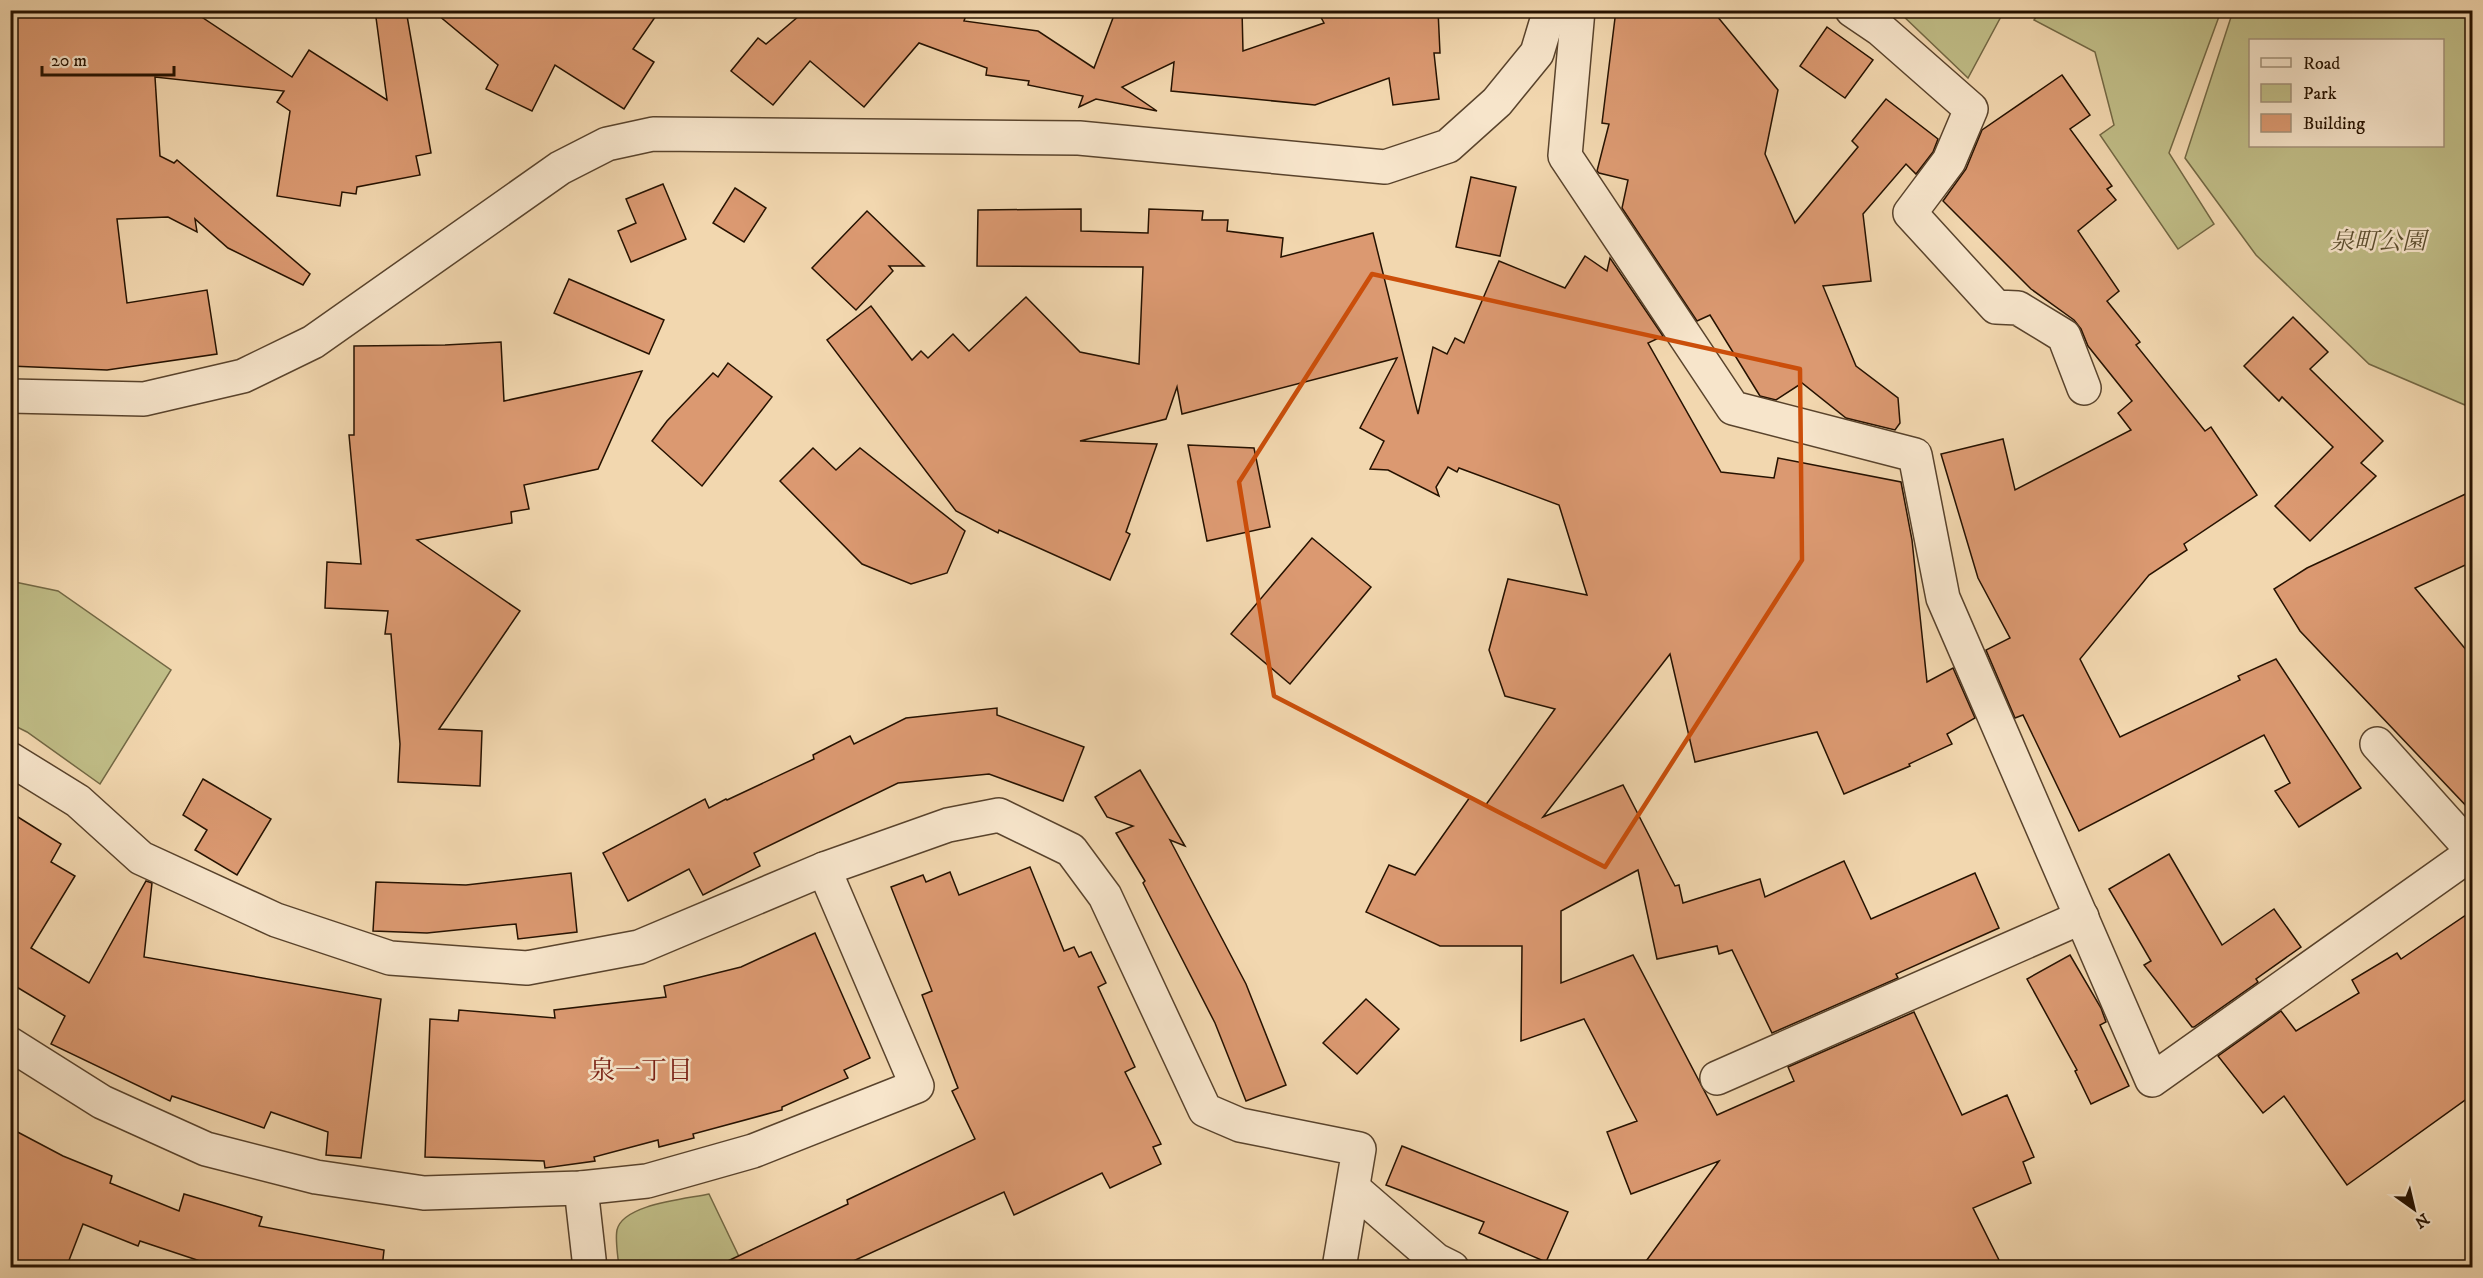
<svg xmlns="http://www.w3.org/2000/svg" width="2483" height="1278" font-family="'IM FELL DW Pica','Noto Serif JP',serif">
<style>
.green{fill:#c0bd87;stroke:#736844;stroke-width:1.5;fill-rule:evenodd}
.building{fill:#db9971;stroke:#261200;stroke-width:1.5}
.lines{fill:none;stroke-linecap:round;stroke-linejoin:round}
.minor-casing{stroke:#59432c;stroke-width:36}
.tertiary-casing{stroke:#59432c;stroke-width:36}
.minor{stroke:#f7e5cb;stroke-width:33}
.tertiary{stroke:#f7e5cb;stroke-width:33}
.marked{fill:none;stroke:#cb4e0a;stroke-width:4.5;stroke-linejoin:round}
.labels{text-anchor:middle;stroke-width:5;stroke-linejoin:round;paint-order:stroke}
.park-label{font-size:24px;font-style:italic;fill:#5c4e2f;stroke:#f7e5cb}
.neighbourhood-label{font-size:26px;fill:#7a1f14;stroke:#f7e5cb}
</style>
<rect width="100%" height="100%" fill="#f2d7af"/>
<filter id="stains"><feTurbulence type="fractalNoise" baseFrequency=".00333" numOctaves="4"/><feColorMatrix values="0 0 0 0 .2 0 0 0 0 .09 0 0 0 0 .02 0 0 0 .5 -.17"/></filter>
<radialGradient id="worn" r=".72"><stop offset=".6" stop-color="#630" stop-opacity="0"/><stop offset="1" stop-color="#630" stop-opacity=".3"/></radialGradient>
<g class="green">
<polygon points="1898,11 2004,11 1968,78"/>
<polygon points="2040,11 2221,11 2169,153 2214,224 2178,249 2100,135 2114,125 2095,52 2034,20"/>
<path d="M 2233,11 L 2472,11 L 2472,408 L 2369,364 L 2256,255 L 2185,158 ZM 2250,40 L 2442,40 L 2442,146 L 2250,146 Z"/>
<polygon points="10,581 58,591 171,670 100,784 27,732 11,724"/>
<path d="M 709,1194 L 744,1267 L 619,1267 C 618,1257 615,1240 617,1230 C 623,1204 686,1199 709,1194 Z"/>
</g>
<g class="building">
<polygon points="28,10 191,10 292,77 309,50 387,100 375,10 406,10 431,153 416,156 420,175 357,187 356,194 342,192 340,206 277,196 290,111 277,102 284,91 155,77 160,156 174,163 177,160 310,274 303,285 228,248 195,219 197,232 168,217 117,219 127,303 207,290 217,354 107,370 10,366 10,16 28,15"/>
<polygon points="432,10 660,10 633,49 654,62 624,109 555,65 532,111 486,89 498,65"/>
<polygon points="806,10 968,10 964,21 1038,31 1094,68 1116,10 1242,10 1243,51 1324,23 1317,10 1438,10 1440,53 1434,53 1439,99 1393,105 1389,78 1315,105 1171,91 1174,62 1122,87 1157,111 1096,99 1079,107 1083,96 1028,85 1029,81 986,75 987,68 919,43 864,107 810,61 773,105 731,71 758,38 766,44"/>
<polygon points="1616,10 1712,10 1778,90 1765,154 1795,223 1858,147 1852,141 1886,99 1938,139 1933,152 1916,174 1906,164 1863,214 1871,281 1823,286 1856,366 1898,398 1900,423 1895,430 1846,418 1802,383 1776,400 1760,396 1710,315 1697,321 1622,208 1628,180 1599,173 1597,171 1609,124 1602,123"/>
<polygon points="1827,27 1873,60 1845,98 1800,66"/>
<polygon points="2062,75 2090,115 2070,129 2112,186 2107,189 2116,200 2078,231 2119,291 2107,301 2140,342 2136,345 2205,431 2211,427 2257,495 2184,544 2187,550 2149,575 2080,659 2120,737 2240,680 2238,676 2276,659 2361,788 2299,827 2275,791 2290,783 2264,735 2079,831 2023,715 2015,718 1986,650 2010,638 1978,578 1941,454 2003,439 2015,490 2131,430 2118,413 2132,401 2088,346 2081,329 2074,320 2031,289 1943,201 1966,169 1982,130"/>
<polygon points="1471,177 1516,187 1500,256 1456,247"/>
<polygon points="663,184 686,239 631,262 618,231 636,223 626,199"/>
<polygon points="735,188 766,208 744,242 713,223"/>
<polygon points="1081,209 1081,231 1148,233 1149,209 1203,211 1202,220 1228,220 1227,231 1283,238 1281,257 1373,233 1418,414 1433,347 1447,354 1455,338 1464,343 1499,261 1565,288 1585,256 1607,271 1610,258 1663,336 1648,343 1721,472 1774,478 1778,458 1901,482 1912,540 1927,682 1953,668 1975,718 1947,734 1952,744 1909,764 1910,766 1844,794 1817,732 1695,762 1670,654 1543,817 1623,785 1675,886 1679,885 1683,903 1760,879 1765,897 1844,861 1871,919 1975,873 1999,928 1896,974 1898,978 1772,1033 1732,950 1719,954 1717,946 1657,959 1638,870 1561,911 1561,983 1633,955 1717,1115 1794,1081 1788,1067 1914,1012 1962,1115 2007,1095 2034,1157 2023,1162 2031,1183 1973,1208 2003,1268 1641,1268 1719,1161 1631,1194 1607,1132 1637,1121 1584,1019 1521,1041 1522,946 1440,946 1366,912 1389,865 1415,875 1470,797 1485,806 1555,709 1505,696 1489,650 1508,579 1587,595 1559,505 1459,468 1457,472 1448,467 1436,487 1439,496 1388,470 1370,469 1384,441 1360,428 1397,358 1182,414 1177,387 1166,419 1080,441 1157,444 1126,532 1130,534 1110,580 999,530 998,533 956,511 827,340 871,306 912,360 921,351 928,358 953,334 969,351 1026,297 1080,352 1139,364 1143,267 977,266 978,210"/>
<polygon points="867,211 924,266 889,266 893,271 856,310 812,268"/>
<polygon points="569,279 664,320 649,354 554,313"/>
<polygon points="2293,317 2328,352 2310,369 2383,441 2361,463 2376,476 2310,541 2275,506 2333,447 2282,397 2279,401 2244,366"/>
<polygon points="501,342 504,401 642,371 598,469 524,485 529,509 511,512 512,523 417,540 520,611 439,729 482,731 480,786 398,782 400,744 391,634 385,634 388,611 325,608 327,562 361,564 349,435 354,435 354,346 445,345"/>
<polygon points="728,363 772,397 702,486 652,441 667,421 713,373 718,377"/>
<polygon points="1188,445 1254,448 1270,527 1207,541"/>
<polygon points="813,448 836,470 860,448 965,531 947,573 911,584 862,564 780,481"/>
<polygon points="2472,491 2472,562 2415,588 2472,657 2472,812 2300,631 2274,589 2307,568"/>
<polygon points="1312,538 1371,587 1290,684 1231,634"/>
<polygon points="997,708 997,715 1084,747 1063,801 989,774 898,783 754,853 760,866 703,895 689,869 628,901 603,853 705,799 709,808 726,799 727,800 814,759 813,755 850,736 854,744 906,718"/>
<polygon points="1140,770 1185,846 1170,840 1246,984 1286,1085 1246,1101 1215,1023 1143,883 1145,881 1116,833 1133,826 1107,817 1095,797"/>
<polygon points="203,779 271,819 237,875 195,850 207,830 183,815"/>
<polygon points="10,812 61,844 51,862 75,876 31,948 89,983 146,881 152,883 144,957 381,999 361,1158 326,1155 328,1132 271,1112 264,1128 172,1096 170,1101 51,1044 65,1016 10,983"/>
<polygon points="2169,854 2222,945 2274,909 2301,947 2256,979 2258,982 2194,1027 2192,1027 2144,965 2151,961 2109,889"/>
<polygon points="1030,867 1064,951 1074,947 1079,957 1091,952 1106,983 1098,987 1135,1067 1125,1072 1161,1144 1153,1147 1161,1164 1110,1188 1102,1173 1014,1215 1004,1192 838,1268 713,1268 848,1204 847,1200 975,1139 952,1091 958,1088 922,995 932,991 891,887 923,875 926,882 950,872 959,895"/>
<polygon points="571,873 577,932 518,939 516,924 427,933 373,931 376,882 466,885"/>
<polygon points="2472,911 2472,1095 2347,1185 2284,1096 2263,1113 2218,1056 2281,1011 2296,1031 2359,993 2352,980 2397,953 2401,959"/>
<polygon points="815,933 870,1058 844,1070 848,1078 782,1107 782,1110 693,1134 694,1138 659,1147 658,1140 594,1157 595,1161 545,1168 544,1161 425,1157 430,1019 458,1021 459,1010 555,1018 554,1010 666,997 664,986 741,967"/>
<polygon points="2070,955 2101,1008 2106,1022 2100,1025 2129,1086 2091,1104 2075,1071 2077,1070 2027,979"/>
<polygon points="1366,999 1399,1029 1357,1074 1323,1043"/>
<polygon points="10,1128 63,1156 112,1176 110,1183 179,1211 184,1194 262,1217 259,1226 384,1250 382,1268 221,1268 140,1241 138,1246 83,1224 66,1268 10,1268"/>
<polygon points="1402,1146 1568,1212 1546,1262 1479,1233 1484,1222 1386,1185"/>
</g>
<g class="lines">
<defs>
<g id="minor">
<polyline points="1578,10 1565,156 1733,408 1915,455 1943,598 2152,1080 2472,853"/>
<polyline points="1852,10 1880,29 1971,109 1949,161 1910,213 1996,307 2018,308 2064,336 2084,388"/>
<polyline points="2377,744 2472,850"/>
<polyline points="10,759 78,801 141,858 276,920 390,958 527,968 639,947 824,869 948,825 999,815 1071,850 1105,896 1205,1110 1240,1125 1359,1149 1339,1268"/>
<polyline points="10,1044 102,1102 206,1149 316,1177 424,1193 581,1188 647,1181 753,1151 917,1086 824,869"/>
<polyline points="1717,1078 2082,917"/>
<polyline points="581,1188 590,1268"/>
<polyline points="1354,1189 1436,1260 1452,1268"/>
</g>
<polyline id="tertiary" points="10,396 144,399 243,376 313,342 560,168 607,144 653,134 1079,138 1385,167 1448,146 1497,102 1537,53 1550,10"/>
</defs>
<use href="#minor" class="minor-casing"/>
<use href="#tertiary" class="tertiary-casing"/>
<use href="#minor" class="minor"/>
<use href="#tertiary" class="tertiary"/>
</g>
<path class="marked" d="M 1372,274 L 1800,369 L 1802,560 L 1605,867 L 1274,696 L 1239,482 Z"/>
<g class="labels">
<g class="park-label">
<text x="2378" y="249">泉町公園</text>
</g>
<g class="neighbourhood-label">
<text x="641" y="1079">泉一丁目</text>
</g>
</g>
<rect width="2483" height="1278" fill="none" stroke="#f2d7af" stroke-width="36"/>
<rect x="12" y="12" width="2459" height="1254" fill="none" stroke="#261200" stroke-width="3"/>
<rect x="18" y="18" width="2447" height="1242" fill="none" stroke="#261200" stroke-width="1.5"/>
<rect x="2249" y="39" width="195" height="108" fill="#f7e5cb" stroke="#a3917a" stroke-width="1.5"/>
<rect x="2261" y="58" width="30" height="9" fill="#f7e5cb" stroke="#a3917a" stroke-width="1.5"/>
<text x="2303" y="69" font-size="18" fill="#261200">Road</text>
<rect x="2261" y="84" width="30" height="18" fill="#c0bd87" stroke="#a3917a" stroke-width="1.5"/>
<text x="2303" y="99" font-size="18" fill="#261200">Park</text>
<rect x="2261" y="114" width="30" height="18" fill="#db9971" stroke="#a3917a" stroke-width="1.5"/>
<text x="2303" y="129" font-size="18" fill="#261200">Building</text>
<g transform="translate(2414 1209) rotate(146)" stroke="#f7e5cb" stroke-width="4.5" paint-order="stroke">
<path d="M0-4.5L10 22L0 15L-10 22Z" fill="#261200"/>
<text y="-9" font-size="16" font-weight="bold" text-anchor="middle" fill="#261200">N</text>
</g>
<path d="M42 66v9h132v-9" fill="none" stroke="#261200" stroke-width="3"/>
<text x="51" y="66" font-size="18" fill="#261200" stroke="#f7e5cb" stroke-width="4.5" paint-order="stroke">20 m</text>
<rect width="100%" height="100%" filter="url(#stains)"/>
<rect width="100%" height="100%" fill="url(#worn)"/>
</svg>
